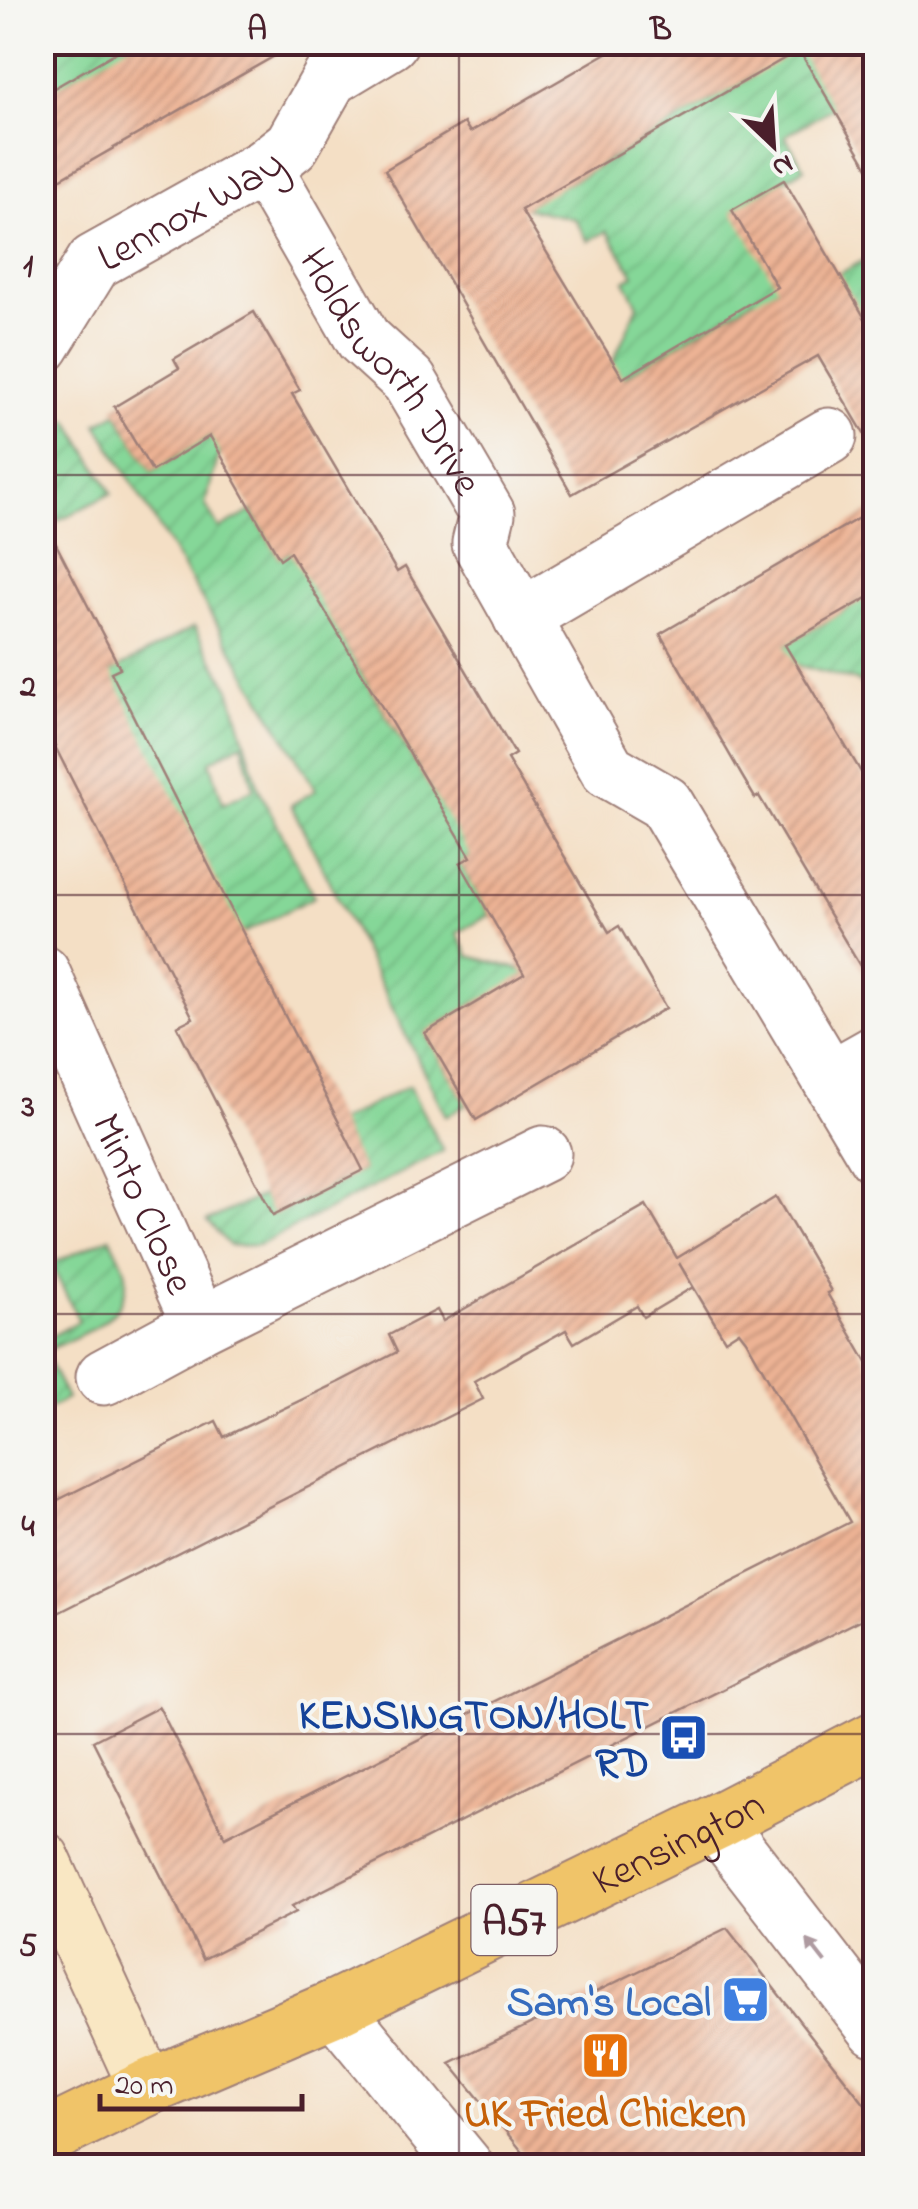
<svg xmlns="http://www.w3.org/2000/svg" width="918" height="2209" font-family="'Indie Flower',sans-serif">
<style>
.garden{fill:url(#garden-furrows);stroke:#687b62;stroke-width:2.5;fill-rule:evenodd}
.building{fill:url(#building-hatch)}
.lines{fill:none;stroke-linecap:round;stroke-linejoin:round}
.street-casing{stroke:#9f7f78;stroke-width:59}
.secondary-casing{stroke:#9f7f78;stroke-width:59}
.primary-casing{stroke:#9f7f78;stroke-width:59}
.street{stroke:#fff;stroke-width:55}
.secondary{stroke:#f9e7c3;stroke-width:55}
.primary{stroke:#f0c469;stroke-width:55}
.oneway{fill:#ae9aa0}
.grid{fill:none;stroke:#4a1f2b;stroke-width:2.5;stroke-opacity:0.55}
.labels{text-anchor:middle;stroke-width:8;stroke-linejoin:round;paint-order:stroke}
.shield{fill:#f6f6f2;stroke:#7e6067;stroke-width:2.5}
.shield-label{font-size:40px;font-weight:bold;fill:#4a1f2b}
.street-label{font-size:42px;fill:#4a1f2b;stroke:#f6f6f2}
.transit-label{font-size:42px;font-weight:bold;fill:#164399;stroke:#f6f6f2;text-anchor:end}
.shop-label{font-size:42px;font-weight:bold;fill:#366cbe;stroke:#f6f6f2;text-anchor:end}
.food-label{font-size:42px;font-weight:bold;fill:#c56008;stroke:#f6f6f2}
.neatline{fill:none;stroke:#4a1f2b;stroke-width:4}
.grid-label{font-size:32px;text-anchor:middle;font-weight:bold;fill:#4a1f2b}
</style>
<defs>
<pattern id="garden-furrows" width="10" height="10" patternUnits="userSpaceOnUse" patternTransform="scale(2.5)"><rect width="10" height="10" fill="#85d798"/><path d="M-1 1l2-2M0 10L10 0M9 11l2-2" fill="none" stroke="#74b883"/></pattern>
<pattern id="building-hatch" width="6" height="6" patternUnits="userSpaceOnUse" patternTransform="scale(2.5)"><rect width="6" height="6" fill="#edb394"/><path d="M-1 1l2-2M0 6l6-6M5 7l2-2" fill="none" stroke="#c29179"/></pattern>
</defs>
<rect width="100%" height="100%" fill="#f6f6f2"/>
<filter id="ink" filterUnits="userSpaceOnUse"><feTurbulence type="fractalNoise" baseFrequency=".01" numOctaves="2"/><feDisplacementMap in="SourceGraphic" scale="20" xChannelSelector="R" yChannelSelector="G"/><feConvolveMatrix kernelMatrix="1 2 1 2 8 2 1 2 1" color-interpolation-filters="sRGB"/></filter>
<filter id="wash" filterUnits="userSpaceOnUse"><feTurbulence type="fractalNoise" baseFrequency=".0048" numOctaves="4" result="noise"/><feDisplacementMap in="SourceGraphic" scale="40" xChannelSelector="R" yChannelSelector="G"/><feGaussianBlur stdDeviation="2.25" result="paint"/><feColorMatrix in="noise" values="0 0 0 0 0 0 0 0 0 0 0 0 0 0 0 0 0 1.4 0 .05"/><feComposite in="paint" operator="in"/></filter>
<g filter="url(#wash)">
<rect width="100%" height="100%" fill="#f4dfc5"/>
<g class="garden">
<polygon points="43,43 136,43 43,96"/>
<polygon points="820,43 852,96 785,136 804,168 760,195 787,304 869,257 875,248 875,315 869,305 788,357 754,300 615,382 609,371 638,305 625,281 634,275 607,231 588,241 575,219 513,205 577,179 753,76 744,60"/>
<path d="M 117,413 L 152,471 L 217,432 L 223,440 L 205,504 L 219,529 L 252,511 L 280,558 L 295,549 C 348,655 409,757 474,855 L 460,863 L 490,915 L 457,933 L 469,956 L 538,974 L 476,1003 L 425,1033 L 467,1104 L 446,1116 L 291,805 L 316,790 L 97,424 Z"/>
<polygon points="53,419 69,421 112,493 47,526 42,517 43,425"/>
<polygon points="875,593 875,694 869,698 860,682 793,664 782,647"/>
<path d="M 194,627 L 230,689 L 259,789 L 314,897 L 241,934 L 110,673 ZM 242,743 L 254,789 L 223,804 L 210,761 Z"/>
<polygon points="409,1086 443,1151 259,1245 230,1246 207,1221 263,1195 275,1214 362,1170 338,1122"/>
<path d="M 110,1237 C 115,1248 124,1262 126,1274 C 130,1322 78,1334 44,1352 L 67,1399 L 43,1411 L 43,1341 L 79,1321 L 51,1264 Z"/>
</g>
<g id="blocks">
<g class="building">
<polygon points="134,42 299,42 42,189 42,95"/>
<polygon points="626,42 876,42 876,181 799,50 521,210 623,378 777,287 732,210 784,180 876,337 876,454 818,356 572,494 385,170 464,123 470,132"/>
<polygon points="254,312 300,390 292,394 397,572 405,567 489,709 515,754 507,759 609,932 619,926 666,1008 476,1120 425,1033 524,974 460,863 471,857 290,552 280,559 210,436 152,471 114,407 179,368 174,359"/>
<polygon points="876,508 876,593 785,645 876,797 876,993 759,796 755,798 742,776 660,634"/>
<polygon points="42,517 120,668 111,672 363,1170 273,1215 177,1026 193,1018 42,721"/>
<polygon points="776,1197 831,1291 827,1293 876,1378 876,1612 292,1906 296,1912 203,1959 93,1741 159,1707 225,1837 850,1522 746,1340 739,1331 725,1340 679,1263 693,1287 643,1317 637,1306 574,1343 566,1330 474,1381 483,1399 42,1621 42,1508 216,1421 224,1437 339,1382 397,1352 389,1335 437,1310 443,1321 646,1205 677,1258"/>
<polygon points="727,1928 876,2119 876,2166 534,2166 450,2063"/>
</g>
</g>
</g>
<g filter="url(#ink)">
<use href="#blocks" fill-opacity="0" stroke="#9f7f78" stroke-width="2.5"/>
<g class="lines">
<defs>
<g id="street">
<path id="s1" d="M 264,167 L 363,339 L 409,381 L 487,514 L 480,543 L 608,770 L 665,803 L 830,1079 L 876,1053"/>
<path id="s2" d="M 42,346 L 94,262 L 264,167 L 292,145 L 330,78 L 390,42"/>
<polyline points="521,617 829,436"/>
<path id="s3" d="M 42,973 L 200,1325"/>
<polyline points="830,1079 876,1156"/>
<polyline points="104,1377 200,1325 543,1154"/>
<polyline points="716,1822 876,2029"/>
<polyline points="335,2008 465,2166"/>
</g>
<polyline id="secondary" points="42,1859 147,2088"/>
<g id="primary">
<path id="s4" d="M 42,2139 L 147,2088 L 335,2008 L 716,1822 L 876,1739"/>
</g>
</defs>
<use href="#street" class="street-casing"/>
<use href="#secondary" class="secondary-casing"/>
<use href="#primary" class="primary-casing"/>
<use href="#street" class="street"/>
<use href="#secondary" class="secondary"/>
<use href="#primary" class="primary"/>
</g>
<defs><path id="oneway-solid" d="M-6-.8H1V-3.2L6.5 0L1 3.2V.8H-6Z" transform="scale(2.5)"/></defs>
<use class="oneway" href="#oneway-solid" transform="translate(816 1951) rotate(-128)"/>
</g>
<path class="grid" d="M 459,42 L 459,2166M 42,475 L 876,475M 42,895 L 876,895M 42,1314 L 876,1314M 42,1734 L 876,1734"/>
<defs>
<symbol id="bus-square" viewBox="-11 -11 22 22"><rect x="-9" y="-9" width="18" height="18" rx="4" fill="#1a4fb4" stroke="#f6f6f2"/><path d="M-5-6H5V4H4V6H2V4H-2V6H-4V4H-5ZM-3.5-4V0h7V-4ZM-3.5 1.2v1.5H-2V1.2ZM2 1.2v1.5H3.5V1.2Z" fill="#fff"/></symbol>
<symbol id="supermarket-square" viewBox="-11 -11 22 22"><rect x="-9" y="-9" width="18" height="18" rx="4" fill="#3f7fe0" stroke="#f6f6f2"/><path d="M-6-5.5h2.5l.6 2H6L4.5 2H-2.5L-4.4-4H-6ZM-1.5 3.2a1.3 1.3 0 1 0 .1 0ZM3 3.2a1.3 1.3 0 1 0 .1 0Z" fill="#fff"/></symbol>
<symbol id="restaurant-square" viewBox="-11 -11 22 22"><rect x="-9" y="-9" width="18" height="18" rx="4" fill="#e8710a" stroke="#f6f6f2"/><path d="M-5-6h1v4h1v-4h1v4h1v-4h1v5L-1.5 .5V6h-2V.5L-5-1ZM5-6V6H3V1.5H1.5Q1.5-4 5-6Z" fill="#fff"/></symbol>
</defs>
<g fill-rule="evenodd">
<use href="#bus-square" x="656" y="1710" width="55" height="55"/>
<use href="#supermarket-square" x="718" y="1972" width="55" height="55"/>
<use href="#restaurant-square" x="578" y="2028" width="55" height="55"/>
</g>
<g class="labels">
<rect class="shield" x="471.5" y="1885" width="85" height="70" rx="8"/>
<g class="shield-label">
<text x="514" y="1934">A57</text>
</g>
<g class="street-label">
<text dy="15" stroke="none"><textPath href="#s2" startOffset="208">Lennox Way</textPath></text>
<text dy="15" stroke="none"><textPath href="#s1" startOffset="242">Holdsworth Drive</textPath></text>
<text dy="15" stroke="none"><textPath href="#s3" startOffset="252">Minto Close</textPath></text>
<text dy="15" stroke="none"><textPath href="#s4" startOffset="702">Kensington</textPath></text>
</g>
<g class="transit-label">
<text x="649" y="1728">KENSINGTON/HOLT<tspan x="649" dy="48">RD</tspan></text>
</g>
<g class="shop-label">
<text x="711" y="2015">Sam's Local</text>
</g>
<g class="food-label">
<text x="605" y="2126">UK Fried Chicken</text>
</g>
</g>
<rect width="918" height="2209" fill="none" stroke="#f6f6f2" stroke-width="110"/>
<g transform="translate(773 145) rotate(155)" stroke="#f6f6f2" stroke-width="8" paint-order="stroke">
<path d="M0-8L18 38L0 25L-18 38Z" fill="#4a1f2b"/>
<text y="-15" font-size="28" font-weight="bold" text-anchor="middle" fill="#4a1f2b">N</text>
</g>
<path d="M100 2094v15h202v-15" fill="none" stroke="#4a1f2b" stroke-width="5"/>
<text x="115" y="2094" font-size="30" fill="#4a1f2b" stroke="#f6f6f2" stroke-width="8" paint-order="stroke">20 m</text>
<rect x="55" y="55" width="808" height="2099" class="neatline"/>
<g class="grid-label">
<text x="257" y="39">A</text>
<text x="661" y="39">B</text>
<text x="28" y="276">1</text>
<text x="28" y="696">2</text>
<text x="28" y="1116">3</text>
<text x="28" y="1536">4</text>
<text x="28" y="1955">5</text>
</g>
</svg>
